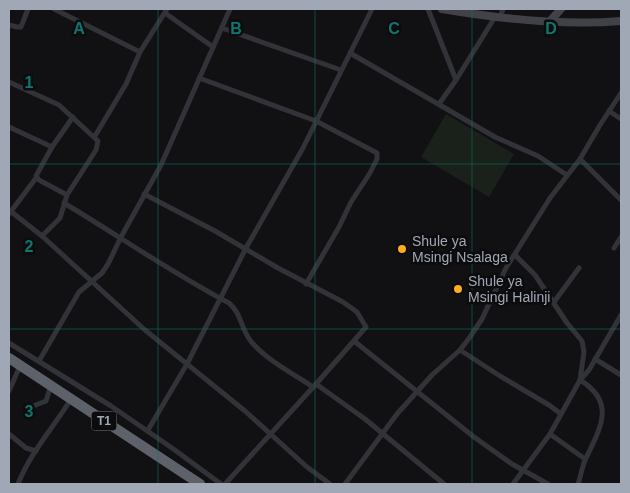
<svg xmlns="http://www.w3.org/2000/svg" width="630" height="493" font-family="Arial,sans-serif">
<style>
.green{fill:#19211a}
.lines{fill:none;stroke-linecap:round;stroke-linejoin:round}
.street{stroke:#323338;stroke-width:5}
.secondary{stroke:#404248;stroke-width:8}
.highway{stroke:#5d6169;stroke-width:10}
.grid{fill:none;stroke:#0f766e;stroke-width:1;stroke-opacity:0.55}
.poi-dot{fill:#ffac1d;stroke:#0c0c0e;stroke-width:2}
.labels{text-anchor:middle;stroke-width:5;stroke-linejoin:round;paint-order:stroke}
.shield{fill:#0c0c0e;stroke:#747983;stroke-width:1}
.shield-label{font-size:12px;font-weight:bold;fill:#a1a8b5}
.poi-label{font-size:14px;fill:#a1a8b5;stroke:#0c0c0e;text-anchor:start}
.grid-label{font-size:16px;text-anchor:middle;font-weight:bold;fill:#0f766e;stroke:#0c0c0e;stroke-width:5;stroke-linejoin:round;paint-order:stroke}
</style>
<rect width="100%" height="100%" fill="#111113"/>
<polygon class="green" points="446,114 514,154 489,197 421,157"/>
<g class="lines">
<g class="street">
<polyline points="54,9 140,52"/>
<polyline points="428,9 456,80"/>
<polyline points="165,13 213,47"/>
<polyline points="500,17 503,9"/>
<polyline points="9,25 17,27 21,27 28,9"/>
<polyline points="222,28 341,70"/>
<polyline points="350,53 495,137 538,156 567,175"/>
<polyline points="199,78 316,121 377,153 377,159 370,173 351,202 339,227 306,284"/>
<polyline points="9,82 59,105 98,141 96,150 67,195 60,218 42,236"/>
<polyline points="439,104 456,80 495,17"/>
<polyline points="609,111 621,119"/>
<polyline points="9,127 52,147"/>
<polyline points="95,136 126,84 140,52 167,9"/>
<polyline points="580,159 621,200"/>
<polyline points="144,194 215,231 278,268 343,302 357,312 366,327 316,384 225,484"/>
<polyline points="67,195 39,180 36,176 52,147 73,117"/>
<path d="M 64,203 C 119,236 172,273 229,303 C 241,313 241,328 250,340 C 263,358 295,375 313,387"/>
<polyline points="9,210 42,236 145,330 245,411 307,467 330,484"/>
<polyline points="9,214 36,178"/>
<polyline points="614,248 621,237"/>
<path d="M 515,255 L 535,275 L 567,323 L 582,341 L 584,352 L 580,380 C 616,402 601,427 586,458 C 582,466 581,476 578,484"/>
<polyline points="554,302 579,268"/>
<polyline points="354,341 474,437 512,464 548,484"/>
<polyline points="9,343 111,406 172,448 221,484"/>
<polyline points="460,350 500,376 549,405 561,414"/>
<polyline points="595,359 621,375"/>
<polyline points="39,361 79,292 102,273 108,264 121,237 161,165 230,9"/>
<polyline points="316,384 365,419 444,484"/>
<polyline points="9,391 20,366"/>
<polyline points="28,408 46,401 51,385"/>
<polyline points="148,430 187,364 246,248 303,148 372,9"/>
<polyline points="9,434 26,448 36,451"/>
<polyline points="550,434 585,459"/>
<path d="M 18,484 C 30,453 54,427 71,399"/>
<polyline points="345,484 397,414 432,375 460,350 470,337 482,319 506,268 550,198 580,159 600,125 621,93"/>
<polyline points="513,484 550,434 580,380 589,370 621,315"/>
</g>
<g class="secondary">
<path d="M 442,9 C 501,19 562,26 621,21"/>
<polyline points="550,21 561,9"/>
</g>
<polyline class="highway" points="9,358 200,484"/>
</g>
<path class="grid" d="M 158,9 L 158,484M 315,9 L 315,484M 472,9 L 472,484M 9,164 L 621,164M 9,329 L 621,329"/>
<g class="poi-dot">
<circle cx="402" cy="249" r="5"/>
<circle cx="458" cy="289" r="5"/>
</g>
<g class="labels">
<rect class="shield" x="91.5" y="411.5" width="25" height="19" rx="4"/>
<g class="shield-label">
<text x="104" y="425">T1</text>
</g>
<g class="poi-label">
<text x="412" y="246">Shule ya<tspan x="412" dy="16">Msingi Nsalaga</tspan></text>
<text x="468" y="286">Shule ya<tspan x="468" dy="16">Msingi Halinji</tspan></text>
</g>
</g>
<g class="grid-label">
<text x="79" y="34">A</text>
<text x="236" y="34">B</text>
<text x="394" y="34">C</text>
<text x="551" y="34">D</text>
<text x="29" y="88">1</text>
<text x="29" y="252">2</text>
<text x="29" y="417">3</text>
</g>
<rect width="630" height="493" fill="none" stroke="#a1a8b5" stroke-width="20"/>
</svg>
